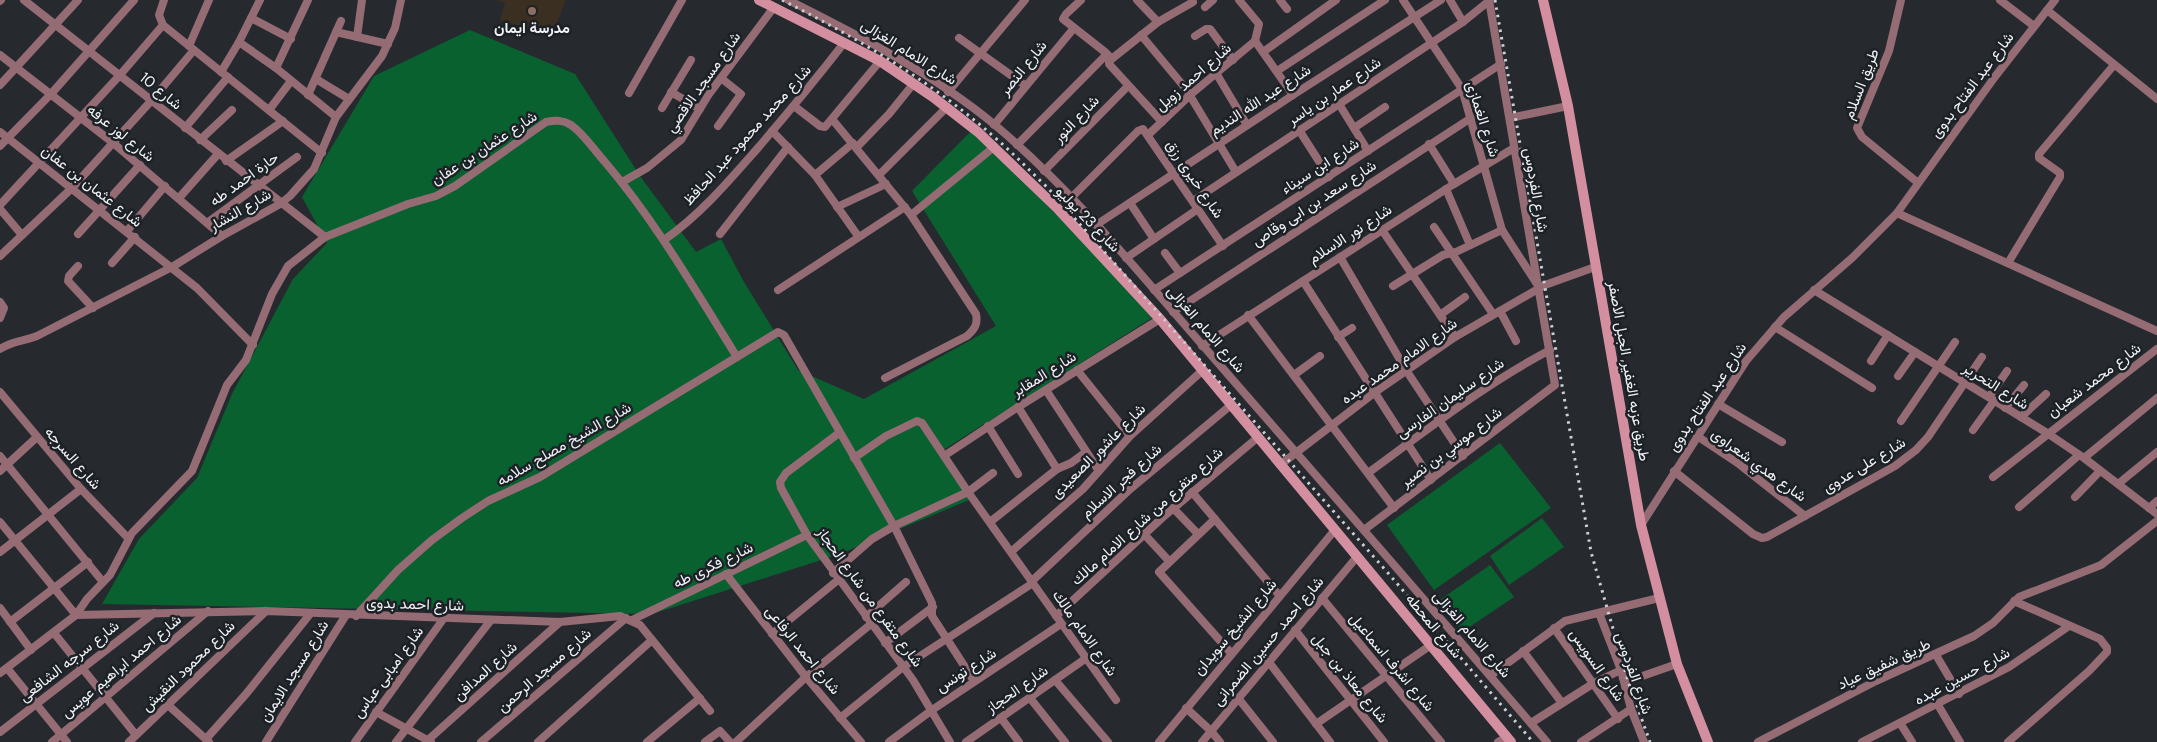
<svg xmlns="http://www.w3.org/2000/svg" width="2157" height="742" font-family="'DM Sans',Vazirmatn,sans-serif">
<style>
.education{fill:#3a2f20}
.green{fill:#096130}
.lines{fill:none;stroke-linecap:round;stroke-linejoin:round}
.street{stroke:#956b74;stroke-width:8}
.secondary{stroke:#d38f9f;stroke-width:10}
.rail{stroke:#cccfd3;stroke-width:3;stroke-dasharray:2.5 5;stroke-linecap:butt}
.education-dot{fill:#8d6e63;stroke:#1c2125;stroke-width:2}
.labels{text-anchor:middle;stroke-width:5;stroke-linejoin:round;paint-order:stroke}
.poi-label{font-size:15px;font-weight:bold;fill:#eff2f6;stroke:#1c2125}
.street-label{font-size:15px;fill:#eff2f6;stroke:#1c2125}
</style>
<rect width="100%" height="100%" fill="#262a2f"/>
<polygon class="education" points="497,0 566,0 552,35 500,20 505,3"/>
<g class="green">
<polygon points="470,30 575,74 640,176 696,252 721,239 744,282 798,370 864,399 996,326 912,191 973,129 1155,316 940,452 969,500 840,554 652,614 102,604 139,539 197,478 232,394 293,279 327,243 302,197 374,76"/>
<polygon points="1500,443 1551,508 1434,590 1387,525"/>
<polygon points="1542,518 1564,547 1509,585 1490,556"/>
<polygon points="1490,565 1514,597 1462,632 1437,602"/>
</g>
<g class="lines">
<g class="street">
<polyline points="24,0 325,237"/>
<polyline points="164,0 159,15 163,25 322,153"/>
<path d="M 788,0 C 860,36 932,73 995,125 C 1076,193 1142,277 1212,356 C 1324,484 1436,613 1547,742"/>
<polyline points="1081,0 1066,14 1063,19 1105,52 1109,56 1109,64 1162,122"/>
<polyline points="1137,0 1158,22"/>
<polyline points="1239,0 1259,24 1255,41"/>
<polyline points="1280,0 1287,9"/>
<polyline points="1403,0 1462,89 1502,230"/>
<polyline points="1450,0 1463,22"/>
<polyline points="1901,0 1889,51 1857,128 1862,137 1917,182"/>
<polyline points="2000,0 2034,26"/>
<polyline points="0,1 1,0"/>
<polyline points="1205,7 1213,0"/>
<polyline points="2047,10 2157,99"/>
<polyline points="251,18 291,39"/>
<polyline points="336,32 388,44"/>
<polyline points="1141,35 1186,89 1236,172"/>
<polyline points="1195,36 1206,29 1210,29 1233,60"/>
<polyline points="357,37 362,0"/>
<polyline points="959,38 1026,86"/>
<polyline points="1255,41 1293,95"/>
<polyline points="239,42 276,68 336,117"/>
<polyline points="189,46 209,0"/>
<polyline points="1263,52 1336,0"/>
<polyline points="0,55 112,142 222,236"/>
<polyline points="1109,61 1158,22 1193,2"/>
<polyline points="276,68 308,0"/>
<polyline points="1277,71 1385,0"/>
<polyline points="221,72 239,42 260,0"/>
<polyline points="1216,73 1247,125"/>
<polyline points="316,79 349,99"/>
<polyline points="0,85 78,0"/>
<polyline points="671,92 700,109"/>
<polyline points="948,92 1025,0"/>
<polyline points="629,93 682,0"/>
<polyline points="308,95 341,21"/>
<polyline points="1339,104 1368,151"/>
<polyline points="794,106 820,126 825,127 880,61"/>
<polyline points="662,108 691,60"/>
<polyline points="269,110 291,81"/>
<polyline points="1510,118 1568,106"/>
<path d="M 832,119 L 911,215 L 976,314 C 978,324 975,329 967,336 L 885,378"/>
<polyline points="994,125 1074,28"/>
<polyline points="718,126 741,94 721,78"/>
<polyline points="185,128 228,77"/>
<polyline points="1354,128 1385,107"/>
<polyline points="1299,130 1329,177"/>
<polyline points="772,131 815,175 858,236"/>
<polyline points="0,132 197,288 253,345"/>
<polyline points="1149,134 1190,95 1255,41"/>
<polyline points="200,140 232,110"/>
<polyline points="1429,144 1454,184"/>
<polyline points="1017,145 1107,54"/>
<polyline points="0,146 51,94 134,0"/>
<polyline points="857,147 889,114 914,83"/>
<polyline points="226,161 283,121"/>
<polyline points="1044,171 1128,86"/>
<polyline points="815,175 853,143"/>
<polyline points="879,175 947,107"/>
<polyline points="622,182 647,168 681,140 709,94 774,7"/>
<polyline points="1446,189 1470,245"/>
<polyline points="179,198 218,154"/>
<polyline points="1071,198 1138,131 1143,129 1223,246"/>
<polyline points="1193,201 1463,22 1489,1"/>
<polyline points="1130,203 1154,239"/>
<polyline points="0,205 120,75 163,25"/>
<polyline points="837,207 886,184"/>
<polyline points="0,209 22,235"/>
<polyline points="1897,213 2157,331"/>
<polyline points="911,215 994,147"/>
<polyline points="207,223 297,157"/>
<polyline points="1096,225 1293,95 1441,0"/>
<polyline points="1434,227 1493,314"/>
<polyline points="1382,230 1455,337"/>
<polyline points="127,231 165,186"/>
<polyline points="78,234 140,165"/>
<polyline points="720,234 788,147"/>
<path d="M 664,240 C 700,215 728,182 757,149 C 787,114 816,79 844,43"/>
<polyline points="1165,253 1180,273"/>
<polyline points="0,256 72,188 151,101 194,50"/>
<polyline points="1340,257 1406,370 1463,456"/>
<polyline points="1126,258 1198,209"/>
<polyline points="112,263 135,237"/>
<polyline points="2008,263 2060,177 2060,173 2039,158 2039,154 2114,65"/>
<polyline points="78,266 69,276 68,281 93,308"/>
<polyline points="1303,281 1431,480"/>
<polyline points="1393,286 1443,255 1456,252 1502,230 1537,284"/>
<polyline points="778,290 905,207"/>
<polyline points="1154,290 1501,64"/>
<polyline points="1814,290 2047,433 2084,458 2157,514"/>
<polyline points="0,302 4,308 0,318"/>
<polyline points="1500,311 1516,341"/>
<polyline points="1173,312 1471,118"/>
<polyline points="1248,315 1394,508"/>
<polyline points="1440,315 1465,297"/>
<polyline points="1775,327 1872,388"/>
<polyline points="1338,337 1352,328"/>
<polyline points="1202,346 1454,184 1514,148"/>
<path d="M 0,349 C 14,340 22,342 37,336 L 172,267 L 222,236 L 280,204 L 290,196 L 314,169 L 336,117 L 382,56 L 395,28 L 401,0"/>
<polyline points="1871,361 1888,335"/>
<polyline points="1077,370 1130,436"/>
<polyline points="1294,375 1320,356"/>
<polyline points="1898,376 1915,352"/>
<polyline points="1046,390 1099,471"/>
<polyline points="0,392 81,489 128,538"/>
<polyline points="1989,397 2007,371"/>
<polyline points="1718,404 1782,442"/>
<polyline points="1018,407 1057,469"/>
<polyline points="2005,408 2024,385"/>
<polyline points="2021,417 2046,394"/>
<polyline points="1901,421 1955,342"/>
<polyline points="988,426 1018,474"/>
<polyline points="1973,430 1994,401"/>
<polyline points="839,433 786,473 780,482 781,488 807,535 913,680 950,742"/>
<polyline points="1697,436 1739,464 1805,516"/>
<polyline points="0,456 103,582"/>
<polyline points="944,456 1018,407 1160,319"/>
<polyline points="854,458 886,436 917,421 922,423 968,492 1116,700"/>
<polyline points="2084,458 2157,398"/>
<polyline points="1280,465 1374,393 1455,337 1545,285 1595,267"/>
<polyline points="0,471 37,437"/>
<polyline points="1674,471 1753,534 1762,538 1767,537 1895,466 1916,450 1928,437 1982,357"/>
<path d="M 1368,473 C 1427,430 1485,384 1550,350"/>
<polyline points="1993,477 2157,349"/>
<polyline points="2118,484 2157,452"/>
<polyline points="1192,492 1279,595"/>
<polyline points="2075,497 2100,471"/>
<polyline points="2019,507 2079,455"/>
<polyline points="1173,508 1198,534"/>
<polyline points="2149,508 2157,501"/>
<polyline points="1215,519 1159,572 1231,653"/>
<polyline points="0,522 76,615"/>
<polyline points="990,522 1057,469 1071,463 1086,452"/>
<polyline points="1641,525 1746,361 1784,317 1852,258 1897,213 1994,78 2055,0"/>
<polyline points="1364,530 1555,385 1489,0"/>
<polyline points="1144,534 1169,561"/>
<polyline points="1012,551 1083,489 1130,436 1203,370"/>
<polyline points="0,552 81,489"/>
<polyline points="833,573 872,539 894,526 968,492 993,473"/>
<polyline points="726,574 806,677 861,742"/>
<polyline points="1032,581 1128,491 1231,405"/>
<polyline points="1322,598 1441,742"/>
<polyline points="0,608 31,650"/>
<polyline points="1599,613 1621,670 1631,709 1644,742"/>
<polyline points="76,615 266,611 560,622 620,616 640,625 710,711"/>
<polyline points="356,616 398,570 432,540 462,518 488,501 540,477 778,332 784,335 894,526 932,603 932,616 974,681"/>
<polyline points="1056,616 1162,518 1257,438"/>
<polyline points="866,617 906,582"/>
<polyline points="632,620 807,535"/>
<polyline points="10,622 88,562"/>
<polyline points="1554,628 1618,719"/>
<polyline points="1295,630 1384,742"/>
<polyline points="54,633 136,735"/>
<polyline points="772,634 838,580"/>
<polyline points="885,643 933,607"/>
<polyline points="1523,651 1562,703"/>
<polyline points="1936,655 1959,694"/>
<polyline points="1268,661 1330,742"/>
<polyline points="7,668 67,742"/>
<path d="M 0,673 L 76,615 L 87,599 L 110,575 L 132,533 L 192,471 L 227,385 L 246,360 L 272,294 L 288,266 L 325,237 L 408,204 L 436,196 L 455,186 L 546,122 C 556,120 563,120 571,125 C 584,134 594,150 605,162 C 656,222 695,290 737,357"/>
<polyline points="1490,676 1565,621 1659,598"/>
<polyline points="1623,678 1628,681 1677,664"/>
<polyline points="1055,680 1108,742"/>
<polyline points="1030,698 1065,742"/>
<polyline points="1238,698 1273,742"/>
<polyline points="168,705 209,742"/>
<polyline points="1938,705 1960,742"/>
<polyline points="1186,708 1211,731 1220,742"/>
<polyline points="376,712 431,742"/>
<polyline points="840,718 903,667 1033,583"/>
<polyline points="1001,718 1019,742"/>
<polyline points="1531,723 1594,683 1621,670"/>
<polyline points="1900,723 1912,742"/>
<polyline points="1316,724 1431,645"/>
<polyline points="0,732 154,613"/>
<polyline points="206,739 246,694 310,614"/>
<polyline points="428,740 560,622"/>
<polyline points="52,742 208,611"/>
<polyline points="129,742 266,611"/>
<polyline points="266,742 346,615"/>
<polyline points="355,742 444,618"/>
<polyline points="396,742 491,620"/>
<polyline points="481,742 626,618"/>
<polyline points="538,742 652,640"/>
<polyline points="647,742 700,698"/>
<polyline points="705,742 720,731 730,742"/>
<polyline points="736,742 806,677 871,624"/>
<polyline points="889,742 932,710 1061,624"/>
<polyline points="966,742 1085,659"/>
<polyline points="1159,742 1334,531"/>
<polyline points="1202,742 1356,558"/>
<polyline points="1498,742 1507,737"/>
<polyline points="1581,742 1631,709"/>
<polyline points="1758,742 1876,681 1974,636 1993,623 2019,597 2101,565 2157,521"/>
<polyline points="1862,742 2009,667 2069,626"/>
<polyline points="2008,742 2089,671 2107,652 2107,648 2100,639 2014,601"/>
</g>
<g class="secondary">
<polyline points="759,0 880,61 933,97 978,132 1058,209 1160,319 1511,742"/>
<polyline points="1543,0 1568,106 1641,525 1677,664 1708,742"/>
</g>
<g class="rail">
<path d="M 782,0 C 857,38 929,80 992,135 C 1012,152 1029,170 1048,188 L 1388,573 L 1533,742"/>
<polyline points="1495,0 1591,552 1628,681 1650,742"/>
</g>
</g>
<circle class="education-dot" cx="532" cy="11" r="5"/>
<g class="labels">
<g class="poi-label">
<text x="532" y="33">مدرسة ايمان</text>
</g>
<g class="street-label">
<text transform="translate(909 52) rotate(32)" y="5">شارع الامام الغزالى</text>
<text transform="translate(1023 68) rotate(-51)" y="5">شارع النصر</text>
<text transform="translate(1193 77) rotate(-41)" y="5">شارع احمد زويل</text>
<text transform="translate(703 82) rotate(-55)" y="5">شارع مسجد الاقصي</text>
<text transform="translate(1861 84) rotate(-69)" y="5">طريق السلام</text>
<text transform="translate(1972 85) rotate(-53)" y="5">شارع عبد الفتاح بدوى</text>
<text transform="translate(161 91) rotate(39)" y="5">شارع 10</text>
<text transform="translate(1334 91) rotate(-34)" y="5">شارع عمار بن ياسر</text>
<text transform="translate(1260 100) rotate(-33)" y="5">شارع عبد الله النديم</text>
<text transform="translate(1076 119) rotate(-46)" y="5">شارع النور</text>
<text transform="translate(1483 119) rotate(72)" y="5">شارع الغمازى</text>
<text transform="translate(121 133) rotate(39)" y="5">شارع لوز عرفه</text>
<text transform="translate(747 135) rotate(-48)" y="5">شارع محمد محمود عبد الحافظ</text>
<text transform="translate(484 148) rotate(-33)" y="5">شارع عثمان بن عفان</text>
<text transform="translate(1320 166) rotate(-33)" y="5">شارع ابن سيناء</text>
<text transform="translate(244 179) rotate(-36)" y="5">حارة احمد طه</text>
<text transform="translate(1195 179) rotate(56)" y="5">شارع خيرى رزق</text>
<text transform="translate(92 186) rotate(38)" y="5">شارع عثمان بن عفان</text>
<text transform="translate(1536 190) rotate(80)" y="5">شارع الفردوس</text>
<text transform="translate(1314 203) rotate(-33)" y="5">شارع سعد بن ابى وقاص</text>
<text transform="translate(240 210) rotate(-30)" y="5">شارع النشار</text>
<text transform="translate(1088 219) rotate(46)" y="5">شارع 23 يوليو</text>
<text transform="translate(1350 234) rotate(-33)" y="5">شارع نور الاسلام</text>
<text transform="translate(1206 329) rotate(49)" y="5">شارع الامام الغزالى</text>
<text transform="translate(1399 361) rotate(-35)" y="5">شارع الامام محمد عبده</text>
<text transform="translate(1629 371) rotate(80)" y="5">طريق عزبه الغفير, الجبل الاصفر</text>
<text transform="translate(1044 374) rotate(-32)" y="5">شارع المقابر</text>
<text transform="translate(2094 380) rotate(-37)" y="5">شارع محمد شعبان</text>
<text transform="translate(1996 386) rotate(32)" y="5">شارع التحرير</text>
<text transform="translate(1707 397) rotate(-56)" y="5">شارع عبد الفتاح بدوى</text>
<text transform="translate(1450 398) rotate(-35)" y="5">شارع سليمان الفارسى</text>
<text transform="translate(564 444) rotate(-30)" y="5">شارع الشيخ مصلح سلامه</text>
<text transform="translate(1451 447) rotate(-37)" y="5">شارع موسي بن نصير</text>
<text transform="translate(1098 451) rotate(-45)" y="5">شارع عاشور الصعيدى</text>
<text transform="translate(73 458) rotate(49)" y="5">شارع السرجه</text>
<text transform="translate(1759 465) rotate(36)" y="5">شارع هدي شعراوى</text>
<text transform="translate(1864 465) rotate(-31)" y="5">شارع على عدوى</text>
<text transform="translate(1121 481) rotate(-42)" y="5">شارع فجر الاسلام</text>
<text transform="translate(1147 516) rotate(-42)" y="5">شارع متفرع من شارع الامام مالك</text>
<text transform="translate(713 565) rotate(-26)" y="5">شارع فكرى طه</text>
<text transform="translate(870 597) rotate(54)" y="5">شارع متفرع من شارع الحجاز</text>
<text transform="translate(415 604) rotate(2)" y="5">شارع احمد بدوى</text>
<text transform="translate(1434 626) rotate(50)" y="5">شارع المحطه</text>
<text transform="translate(1235 627) rotate(-50)" y="5">شارع الشيخ سويدان</text>
<text transform="translate(1085 633) rotate(55)" y="5">شارع الامام مالك</text>
<text transform="translate(1472 634) rotate(49)" y="5">شارع الامام الغزالى</text>
<text transform="translate(1268 641) rotate(-50)" y="5">شارع احمد حسين الضمرانى</text>
<text transform="translate(803 650) rotate(51)" y="5">شارع احمد الرفاعى</text>
<text transform="translate(69 661) rotate(-38)" y="5">شارع سرجه الشافعى</text>
<text transform="translate(1392 662) rotate(50)" y="5">شارع اشرف اسماعيل</text>
<text transform="translate(1884 664) rotate(-25)" y="5">طريق شفيق عياد</text>
<text transform="translate(1597 665) rotate(55)" y="5">شارع السويس</text>
<text transform="translate(121 666) rotate(-40)" y="5">شارع احمد ابراهيم عويس</text>
<text transform="translate(188 666) rotate(-44)" y="5">شارع محمود النقيش</text>
<text transform="translate(544 670) rotate(-41)" y="5">شارع مسجد الرحمن</text>
<text transform="translate(966 670) rotate(-33)" y="5">شارع تونس</text>
<text transform="translate(294 671) rotate(-58)" y="5">شارع مسجد الايمان</text>
<text transform="translate(485 671) rotate(-42)" y="5">شارع المدافن</text>
<text transform="translate(388 672) rotate(-54)" y="5">شارع امبابى عباس</text>
<text transform="translate(1634 673) rotate(71)" y="5">شارع الفردوس</text>
<text transform="translate(1962 676) rotate(-28)" y="5">شارع حسين عبده</text>
<text transform="translate(1350 678) rotate(51)" y="5">شارع معاذ بن جبل</text>
<text transform="translate(1017 689) rotate(-35)" y="5">شارع الحجاز</text>
</g>
</g>
</svg>
